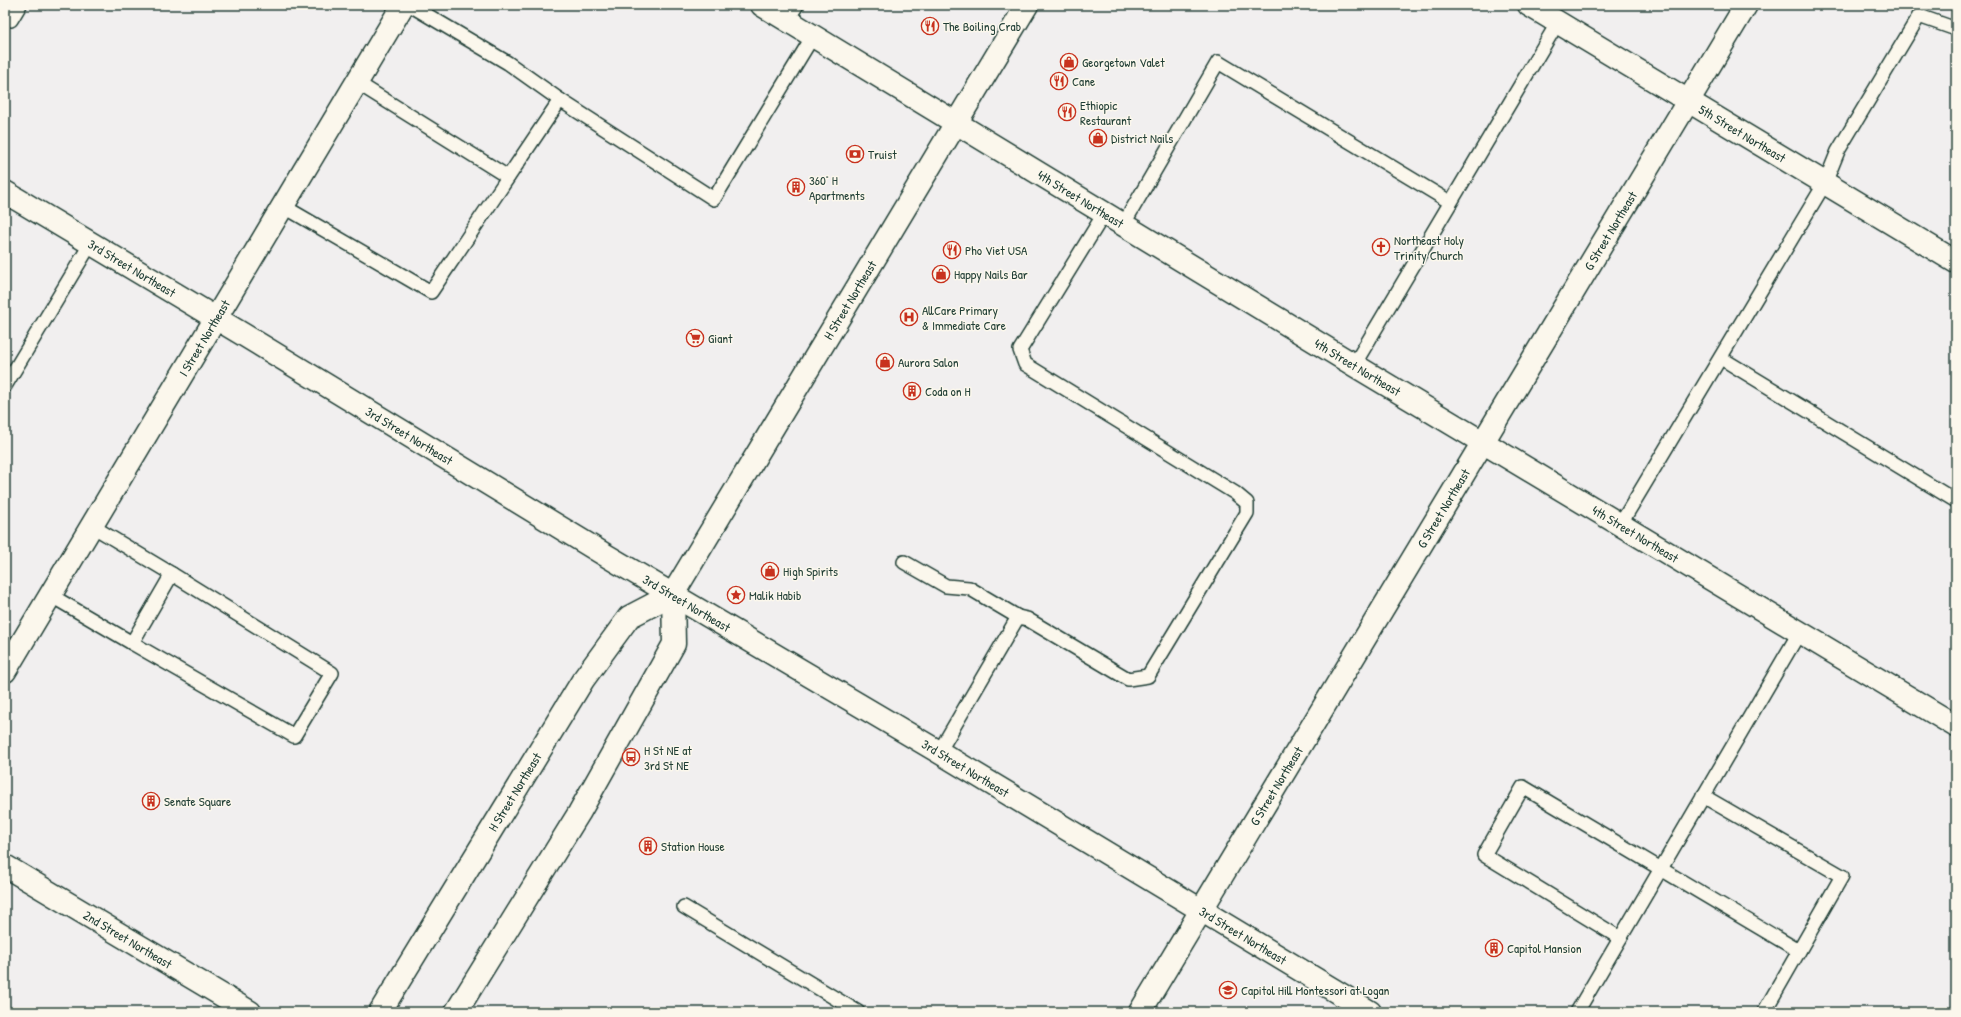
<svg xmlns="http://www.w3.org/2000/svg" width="1961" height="1017" font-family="'Patrick Hand',sans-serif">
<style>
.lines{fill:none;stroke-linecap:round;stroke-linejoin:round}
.service-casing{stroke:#1f3d34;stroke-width:16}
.minor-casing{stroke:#1f3d34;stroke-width:25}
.tertiary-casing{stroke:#1f3d34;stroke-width:25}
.primary-casing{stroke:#1f3d34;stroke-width:25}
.service{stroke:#fbf7ec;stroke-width:13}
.minor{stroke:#fbf7ec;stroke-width:22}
.tertiary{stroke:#fbf7ec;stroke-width:22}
.primary{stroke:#fbf7ec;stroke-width:22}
.labels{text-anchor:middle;stroke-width:3;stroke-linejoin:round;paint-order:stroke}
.poi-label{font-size:13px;fill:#1f3d34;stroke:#fbf7ec;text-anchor:start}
.street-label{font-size:13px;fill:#1f3d34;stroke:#fbf7ec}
</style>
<rect width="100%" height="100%" fill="#f1efef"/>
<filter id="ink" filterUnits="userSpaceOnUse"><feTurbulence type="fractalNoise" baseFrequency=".025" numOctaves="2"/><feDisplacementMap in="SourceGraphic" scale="8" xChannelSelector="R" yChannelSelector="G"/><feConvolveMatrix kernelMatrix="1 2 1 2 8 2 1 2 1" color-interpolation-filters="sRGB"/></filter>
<g filter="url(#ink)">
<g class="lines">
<defs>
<g id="service">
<polyline points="410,5 508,63 560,100"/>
<polyline points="11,20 20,5"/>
<polyline points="787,20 797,5"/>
<polyline points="356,82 508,177"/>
<polyline points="283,206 431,292 560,100 714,199 813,36"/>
<polyline points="1123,225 1218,62 1450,202"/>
<polyline points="1721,358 1956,501"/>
<polyline points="1354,365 1558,22"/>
<polyline points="5,386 91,243"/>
<polyline points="1620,525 1825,183 1838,151 1919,16 1956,29"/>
<polyline points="904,562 946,586 969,588 1018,617 1027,619 1128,679 1148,676 1247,513 1247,503 1235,493 1025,364 1020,350 1104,214"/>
<polyline points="50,595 132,643 172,574 92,526"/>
<polyline points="132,643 294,736 332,673 172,574"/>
<polyline points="939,752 1018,617"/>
<polyline points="684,907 858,1012"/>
<polyline points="1620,938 1484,855 1523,787 1799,951 1842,876 1703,796"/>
<polyline points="1577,1012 1799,633"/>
<polyline points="1764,1012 1799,951"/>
</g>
<g id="minor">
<path id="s1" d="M 1529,5 L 1956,262"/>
<path id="s2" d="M 5,192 L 244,335 L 602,553 L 939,752 L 1370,1012"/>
<path id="s3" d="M 5,671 L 403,5"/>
<path id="s4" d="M 1140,1012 L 1746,5"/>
</g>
<g id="tertiary">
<path id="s5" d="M 762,5 L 1354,365 L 1956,726"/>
<path id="s6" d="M 5,866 L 250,1012"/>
</g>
<g id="primary">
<path id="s7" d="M 380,1012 L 583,680 L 629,617 L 673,594"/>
<path id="s8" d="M 456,1012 L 579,813 L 674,644 L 673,594 L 1027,5"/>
</g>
</defs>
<use href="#service" class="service-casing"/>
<use href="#minor" class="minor-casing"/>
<use href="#tertiary" class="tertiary-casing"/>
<use href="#primary" class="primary-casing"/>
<use href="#service" class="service"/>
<use href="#minor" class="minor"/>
<use href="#tertiary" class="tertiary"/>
<use href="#primary" class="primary"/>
</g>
</g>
<defs>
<symbol id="restaurant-ring" viewBox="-11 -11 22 22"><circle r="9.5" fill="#fbf7ec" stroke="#c8321e" stroke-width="1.5"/><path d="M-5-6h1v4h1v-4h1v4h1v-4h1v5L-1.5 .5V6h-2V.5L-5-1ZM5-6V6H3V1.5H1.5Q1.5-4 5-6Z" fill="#c8321e"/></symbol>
<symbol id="shop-ring" viewBox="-11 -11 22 22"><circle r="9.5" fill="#fbf7ec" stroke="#c8321e" stroke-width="1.5"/><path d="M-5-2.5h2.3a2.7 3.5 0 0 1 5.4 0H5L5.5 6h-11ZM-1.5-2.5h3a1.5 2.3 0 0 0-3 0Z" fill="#c8321e"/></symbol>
<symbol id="bank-ring" viewBox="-11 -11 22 22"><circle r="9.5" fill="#fbf7ec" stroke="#c8321e" stroke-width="1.5"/><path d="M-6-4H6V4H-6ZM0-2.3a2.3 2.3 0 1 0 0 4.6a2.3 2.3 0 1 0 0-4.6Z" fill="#c8321e"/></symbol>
<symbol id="building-ring" viewBox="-11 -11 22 22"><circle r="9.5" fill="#fbf7ec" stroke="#c8321e" stroke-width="1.5"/><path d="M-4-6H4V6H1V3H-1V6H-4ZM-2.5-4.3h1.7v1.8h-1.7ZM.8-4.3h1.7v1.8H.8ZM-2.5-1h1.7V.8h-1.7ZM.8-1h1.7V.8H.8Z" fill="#c8321e"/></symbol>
<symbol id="church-ring" viewBox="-11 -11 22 22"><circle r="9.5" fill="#fbf7ec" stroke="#c8321e" stroke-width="1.5"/><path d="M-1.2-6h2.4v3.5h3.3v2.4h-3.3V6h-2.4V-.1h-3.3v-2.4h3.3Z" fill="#c8321e"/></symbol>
<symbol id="hospital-ring" viewBox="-11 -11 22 22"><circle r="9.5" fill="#fbf7ec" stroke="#c8321e" stroke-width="1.5"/><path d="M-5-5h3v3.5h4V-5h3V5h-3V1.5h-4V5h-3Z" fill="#c8321e"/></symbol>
<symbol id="supermarket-ring" viewBox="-11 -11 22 22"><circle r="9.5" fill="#fbf7ec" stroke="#c8321e" stroke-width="1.5"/><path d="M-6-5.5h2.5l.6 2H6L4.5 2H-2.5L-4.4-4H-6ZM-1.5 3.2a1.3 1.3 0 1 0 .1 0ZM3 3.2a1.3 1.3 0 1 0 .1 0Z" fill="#c8321e"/></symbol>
<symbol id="sight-ring" viewBox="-11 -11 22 22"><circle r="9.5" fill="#fbf7ec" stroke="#c8321e" stroke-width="1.5"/><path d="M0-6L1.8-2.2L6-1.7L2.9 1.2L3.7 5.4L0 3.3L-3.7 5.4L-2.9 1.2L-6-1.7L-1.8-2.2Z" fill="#c8321e"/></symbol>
<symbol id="bus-ring" viewBox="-11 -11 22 22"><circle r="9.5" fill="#fbf7ec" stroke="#c8321e" stroke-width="1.5"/><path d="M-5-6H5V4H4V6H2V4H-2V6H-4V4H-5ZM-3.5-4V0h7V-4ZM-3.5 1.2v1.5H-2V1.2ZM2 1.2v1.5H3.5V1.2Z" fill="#c8321e"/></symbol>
<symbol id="school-ring" viewBox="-11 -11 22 22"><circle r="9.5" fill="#fbf7ec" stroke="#c8321e" stroke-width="1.5"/><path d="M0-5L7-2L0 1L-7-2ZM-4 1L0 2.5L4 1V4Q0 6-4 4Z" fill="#c8321e"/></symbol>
</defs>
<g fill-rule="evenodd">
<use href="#restaurant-ring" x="920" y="16" width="20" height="20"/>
<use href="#shop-ring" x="1059" y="52" width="20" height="20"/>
<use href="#restaurant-ring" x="1049" y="71" width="20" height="20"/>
<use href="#restaurant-ring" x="1057" y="102" width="20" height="20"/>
<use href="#shop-ring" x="1088" y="128" width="20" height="20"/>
<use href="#bank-ring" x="845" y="144" width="20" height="20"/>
<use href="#building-ring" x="786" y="177" width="20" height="20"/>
<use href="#church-ring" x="1371" y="237" width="20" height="20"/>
<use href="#restaurant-ring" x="942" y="240" width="20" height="20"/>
<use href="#shop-ring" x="931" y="264" width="20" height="20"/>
<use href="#hospital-ring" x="899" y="307" width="20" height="20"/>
<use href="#supermarket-ring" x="685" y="328" width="20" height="20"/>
<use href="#shop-ring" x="875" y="352" width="20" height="20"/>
<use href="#building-ring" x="902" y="381" width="20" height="20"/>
<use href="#shop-ring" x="760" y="561" width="20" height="20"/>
<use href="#sight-ring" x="726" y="585" width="20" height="20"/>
<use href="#bus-ring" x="621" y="747" width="20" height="20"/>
<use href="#building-ring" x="141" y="791" width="20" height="20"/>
<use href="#building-ring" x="638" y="836" width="20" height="20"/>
<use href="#building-ring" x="1484" y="938" width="20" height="20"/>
<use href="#school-ring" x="1218" y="980" width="20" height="20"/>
</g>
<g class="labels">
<g class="poi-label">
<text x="943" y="31">The Boiling Crab</text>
<text x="1082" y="67">Georgetown Valet</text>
<text x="1072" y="86">Cane</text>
<text x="1080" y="110">Ethiopic<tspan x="1080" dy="15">Restaurant</tspan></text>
<text x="1111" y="143">District Nails</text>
<text x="868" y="159">Truist</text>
<text x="809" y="185">360° H<tspan x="809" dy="15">Apartments</tspan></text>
<text x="1394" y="245">Northeast Holy<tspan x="1394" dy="15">Trinity Church</tspan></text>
<text x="965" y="255">Pho Viet USA</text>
<text x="954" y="279">Happy Nails Bar</text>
<text x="922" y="315">AllCare Primary<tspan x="922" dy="15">&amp; Immediate Care</tspan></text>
<text x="708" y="343">Giant</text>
<text x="898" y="367">Aurora Salon</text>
<text x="925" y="396">Coda on H</text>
<text x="783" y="576">High Spirits</text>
<text x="749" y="600">Malik Habib</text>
<text x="644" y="755">H St NE at<tspan x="644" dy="15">3rd St NE</tspan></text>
<text x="164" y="806">Senate Square</text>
<text x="661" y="851">Station House</text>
<text x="1507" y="953">Capitol Mansion</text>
<text x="1241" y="995">Capitol Hill Montessori at Logan</text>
</g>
<g class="street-label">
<text dy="5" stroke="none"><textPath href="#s1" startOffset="249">5th Street Northeast</textPath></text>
<text dy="5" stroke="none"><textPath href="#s5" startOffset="373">4th Street Northeast</textPath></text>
<text dy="5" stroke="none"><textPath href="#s4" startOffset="912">G Street Northeast</textPath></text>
<text dy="5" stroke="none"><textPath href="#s2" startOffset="148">3rd Street Northeast</textPath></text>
<text dy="5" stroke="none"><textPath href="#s8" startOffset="821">H Street Northeast</textPath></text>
<text dy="5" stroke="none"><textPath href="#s3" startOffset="388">I Street Northeast</textPath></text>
<text dy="5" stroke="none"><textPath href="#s5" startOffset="697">4th Street Northeast</textPath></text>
<text dy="5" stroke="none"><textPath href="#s2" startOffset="472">3rd Street Northeast</textPath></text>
<text dy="5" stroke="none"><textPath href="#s4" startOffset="588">G Street Northeast</textPath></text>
<text dy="5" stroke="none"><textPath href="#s5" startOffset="1021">4th Street Northeast</textPath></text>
<text dy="5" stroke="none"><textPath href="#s2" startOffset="796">3rd Street Northeast</textPath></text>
<text dy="5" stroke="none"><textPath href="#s2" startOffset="1120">3rd Street Northeast</textPath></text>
<text dy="5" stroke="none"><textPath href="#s4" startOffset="264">G Street Northeast</textPath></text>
<text dy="5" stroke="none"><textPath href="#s7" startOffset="258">H Street Northeast</textPath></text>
<text dy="5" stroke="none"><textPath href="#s2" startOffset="1444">3rd Street Northeast</textPath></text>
<text dy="5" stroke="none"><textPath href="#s6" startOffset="143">2nd Street Northeast</textPath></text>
</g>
</g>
<rect width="1961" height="1017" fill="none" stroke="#fbf7ec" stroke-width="20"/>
<rect x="10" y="10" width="1941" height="997" fill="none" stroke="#1f3d34" stroke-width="1.5" filter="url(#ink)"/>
</svg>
